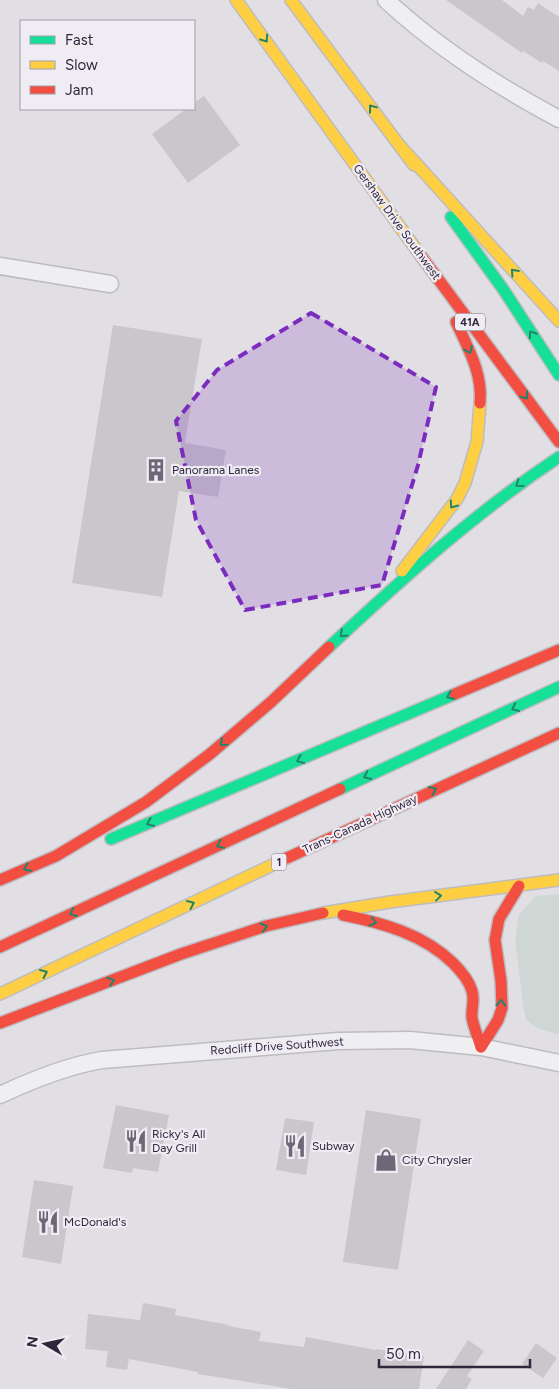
<svg xmlns="http://www.w3.org/2000/svg" width="559" height="1389" font-family="Figtree,sans-serif">
<style>
.green{fill:#ced7d4}
.building{fill:#c9c6cc}
.lines{fill:none;stroke-linecap:round;stroke-linejoin:round}
.street-casing{stroke:#bebcc1;stroke-width:19}
.fast-casing{stroke:#bebcc1;stroke-width:14}
.slow-casing{stroke:#bebcc1;stroke-width:14}
.jam-casing{stroke:#bebcc1;stroke-width:14}
.street{stroke:#efeef1;stroke-width:16}
.fast{stroke:#16e098;stroke-width:11}
.slow{stroke:#ffcf43;stroke-width:11}
.jam{stroke:#f24e42;stroke-width:11}
.oneway{stroke:#23846a}
.marked{fill:#7b2cbf;fill-opacity:0.2;stroke:#7b2cbf;stroke-width:4;stroke-dasharray:10 6;stroke-linejoin:round}
.labels{text-anchor:middle;stroke-width:4.5;stroke-linejoin:round;paint-order:stroke}
.shield{fill:#efecf4;stroke:#696273;stroke-width:1}
.shield-label{font-size:11px;font-weight:bold;fill:#30273c}
.street-label{font-size:12px;fill:#30273c;stroke:#efecf4}
.poi-label{font-size:12px;fill:#30273c;stroke:#efecf4;text-anchor:start}
</style>
<rect width="100%" height="100%" fill="#e1dfe4"/>
<polygon class="green" points="559,894 559,1035 537,1028 526,1020 523,1004 515,941 519,915 536,896"/>
<g class="building">
<polygon points="446,0 502,0 523,16 528,7 534,10 538,3 559,17 559,71 543,61 542,63 523,51 522,53"/>
<polygon points="204,96 240,145 188,183 152,134 186,109 194,109 194,103"/>
<polygon points="113,325 202,339 185,443 226,450 218,497 179,491 162,597 72,583"/>
<polygon points="116,1105 169,1115 158,1172 133,1168 132,1173 103,1168"/>
<polygon points="366,1110 421,1119 398,1270 343,1262"/>
<polygon points="285,1118 314,1122 306,1175 276,1170"/>
<polygon points="34,1180 73,1186 61,1264 22,1257"/>
<polygon points="143,1303 176,1309 175,1315 229,1325 229,1326 261,1332 259,1341 304,1347 306,1337 376,1350 376,1349 424,1356 419,1389 292,1389 198,1374 198,1372 129,1359 127,1370 106,1367 108,1351 85,1349 88,1314 140,1320"/>
<polygon points="468,1340 484,1351 467,1376 472,1379 466,1389 436,1389"/>
<polygon points="536,1343 557,1358 543,1378 522,1364"/>
</g>
<g class="lines">
<defs>
<g id="street">
<path d="M 386,0 C 438,48 497,86 559,119"/>
<polyline points="0,266 110,284"/>
<path d="M 0,1095 C 32,1080 66,1066 102,1060 L 338,1041 L 410,1040 L 481,1047 L 559,1063"/>
</g>
<g id="fast">
<polyline points="451,217 503,289 559,375"/>
<path d="M 329,647 C 402,579 476,512 559,457"/>
<polyline points="340,789 559,687"/>
<polyline points="111,839 455,694"/>
</g>
<g id="slow">
<polyline points="236,0 421,256"/>
<polyline points="291,0 414,165"/>
<polyline points="401,147 559,321"/>
<polyline points="402,571 457,499 465,483 477,442 480,403"/>
<polyline points="323,913 390,902 559,880"/>
<polyline points="0,994 287,858"/>
</g>
<g id="jam">
<polyline points="421,256 559,442"/>
<path d="M 456,322 C 468,348 483,374 480,403"/>
<polyline points="455,694 559,650"/>
<polyline points="287,858 559,733"/>
<polyline points="0,880 56,856 146,802 210,754 271,702 329,647"/>
<path d="M 343,915 C 383,923 423,934 453,963 C 461,971 469,980 472,991 C 475,1000 471,1009 472,1018 C 474,1028 478,1037 481,1047"/>
<polyline points="0,947 340,789"/>
<polyline points="0,1023 181,954 266,926 323,913"/>
<polyline points="481,1047 498,1020 502,1008 501,981 495,940 499,919 519,886"/>
</g>
</defs>
<use href="#street" class="street-casing"/>
<use href="#fast" class="fast-casing"/>
<use href="#slow" class="slow-casing"/>
<use href="#jam" class="jam-casing"/>
<use href="#street" class="street"/>
<use href="#fast" class="fast"/>
<use href="#slow" class="slow"/>
<use href="#jam" class="jam"/>
</g>
<defs><path id="oneway-chevron" d="M-2-3.5L2.5 0L-2 3.5" fill="none" stroke-width="1.6" stroke-linecap="round" stroke-linejoin="round" transform="scale(1.25)"/></defs>
<g class="oneway">
<use href="#oneway-chevron" transform="translate(265 39) rotate(54)"/>
<use href="#oneway-chevron" transform="translate(372 108) rotate(-127)"/>
<use href="#oneway-chevron" transform="translate(514 272) rotate(-132)"/>
<use href="#oneway-chevron" transform="translate(532 334) rotate(-123)"/>
<use href="#oneway-chevron" transform="translate(469 350) rotate(65)"/>
<use href="#oneway-chevron" transform="translate(525 396) rotate(53)"/>
<use href="#oneway-chevron" transform="translate(519 484) rotate(144)"/>
<use href="#oneway-chevron" transform="translate(453 505) rotate(125)"/>
<use href="#oneway-chevron" transform="translate(343 634) rotate(137)"/>
<use href="#oneway-chevron" transform="translate(450 696) rotate(157)"/>
<use href="#oneway-chevron" transform="translate(515 708) rotate(155)"/>
<use href="#oneway-chevron" transform="translate(223 743) rotate(140)"/>
<use href="#oneway-chevron" transform="translate(300 760) rotate(157)"/>
<use href="#oneway-chevron" transform="translate(367 776) rotate(155)"/>
<use href="#oneway-chevron" transform="translate(433 790) rotate(-25)"/>
<use href="#oneway-chevron" transform="translate(150 823) rotate(157)"/>
<use href="#oneway-chevron" transform="translate(220 845) rotate(155)"/>
<use href="#oneway-chevron" transform="translate(27 868) rotate(157)"/>
<use href="#oneway-chevron" transform="translate(438 896) rotate(-7)"/>
<use href="#oneway-chevron" transform="translate(191 904) rotate(-25)"/>
<use href="#oneway-chevron" transform="translate(73 913) rotate(155)"/>
<use href="#oneway-chevron" transform="translate(373 922) rotate(14)"/>
<use href="#oneway-chevron" transform="translate(264 927) rotate(-16)"/>
<use href="#oneway-chevron" transform="translate(44 973) rotate(-25)"/>
<use href="#oneway-chevron" transform="translate(111 981) rotate(-21)"/>
<use href="#oneway-chevron" transform="translate(501 1003) rotate(-87)"/>
</g>
<path class="marked" d="M 311,313 L 436,387 L 418,465 L 382,585 L 245,610 L 196,520 L 176,421 L 217,370 Z"/>
<defs>
<symbol id="building-bare" viewBox="-9 -9 18 18"><path d="M-4-6H4V6H1V3H-1V6H-4ZM-2.5-4.3h1.7v1.8h-1.7ZM.8-4.3h1.7v1.8H.8ZM-2.5-1h1.7V.8h-1.7ZM.8-1h1.7V.8H.8Z" fill="#6e6777" stroke="#efecf4" stroke-width="2.5" paint-order="stroke"/></symbol>
<symbol id="restaurant-bare" viewBox="-9 -9 18 18"><path d="M-5-6h1v4h1v-4h1v4h1v-4h1v5L-1.5 .5V6h-2V.5L-5-1ZM5-6V6H3V1.5H1.5Q1.5-4 5-6Z" fill="#6e6777" stroke="#efecf4" stroke-width="2.5" paint-order="stroke"/></symbol>
<symbol id="shop-bare" viewBox="-9 -9 18 18"><path d="M-5-2.5h2.3a2.7 3.5 0 0 1 5.4 0H5L5.5 6h-11ZM-1.5-2.5h3a1.5 2.3 0 0 0-3 0Z" fill="#6e6777" stroke="#efecf4" stroke-width="2.5" paint-order="stroke"/></symbol>
</defs>
<g fill-rule="evenodd">
<use href="#building-bare" x="140" y="454" width="32" height="32"/>
<use href="#restaurant-bare" x="120" y="1125" width="32" height="32"/>
<use href="#restaurant-bare" x="279" y="1130" width="32" height="32"/>
<use href="#shop-bare" x="370" y="1144" width="32" height="32"/>
<use href="#restaurant-bare" x="32" y="1206" width="32" height="32"/>
</g>
<g class="labels">
<g class="shield">
<rect x="455" y="313.5" width="30" height="17" rx="4"/>
<rect x="271.5" y="853.5" width="15" height="17" rx="4"/>
</g>
<g class="shield-label">
<text x="470" y="326">41A</text>
<text x="279" y="866">1</text>
</g>
<g class="street-label">
<text transform="translate(397 222) rotate(54)" y="4">Gershaw Drive Southwest</text>
<text transform="translate(360 824) rotate(-25)" y="4">Trans-Canada Highway</text>
<text transform="translate(277 1046) rotate(-4)" y="4">Redcliff Drive Southwest</text>
</g>
<g class="poi-label">
<text x="172" y="474">Panorama Lanes</text>
<text x="152" y="1138">Ricky's All<tspan x="152" dy="14">Day Grill</tspan></text>
<text x="312" y="1150">Subway</text>
<text x="402" y="1164">City Chrysler</text>
<text x="64" y="1226">McDonald's</text>
</g>
</g>
<rect x="20" y="20" width="175" height="90" fill="#efecf4" stroke="#a39daa"/>
<rect x="30" y="36" width="25" height="8" fill="#16e098" stroke="#a39daa"/>
<text x="65" y="45" font-size="15" fill="#30273c">Fast</text>
<rect x="30" y="61" width="25" height="8" fill="#ffcf43" stroke="#a39daa"/>
<text x="65" y="70" font-size="15" fill="#30273c">Slow</text>
<rect x="30" y="86" width="25" height="8" fill="#f24e42" stroke="#a39daa"/>
<text x="65" y="95" font-size="15" fill="#30273c">Jam</text>
<g transform="translate(45 1344) rotate(279)" stroke="#efecf4" stroke-width="4" paint-order="stroke">
<path d="M0-4L9 19L0 12L-9 19Z" fill="#30273c"/>
<text y="-8" font-size="14" font-weight="bold" text-anchor="middle" fill="#30273c">N</text>
</g>
<path d="M379 1359v8h151v-8" fill="none" stroke="#30273c" stroke-width="2.5"/>
<text x="386" y="1359" font-size="15" fill="#30273c" stroke="#efecf4" stroke-width="4" paint-order="stroke">50 m</text>
</svg>
